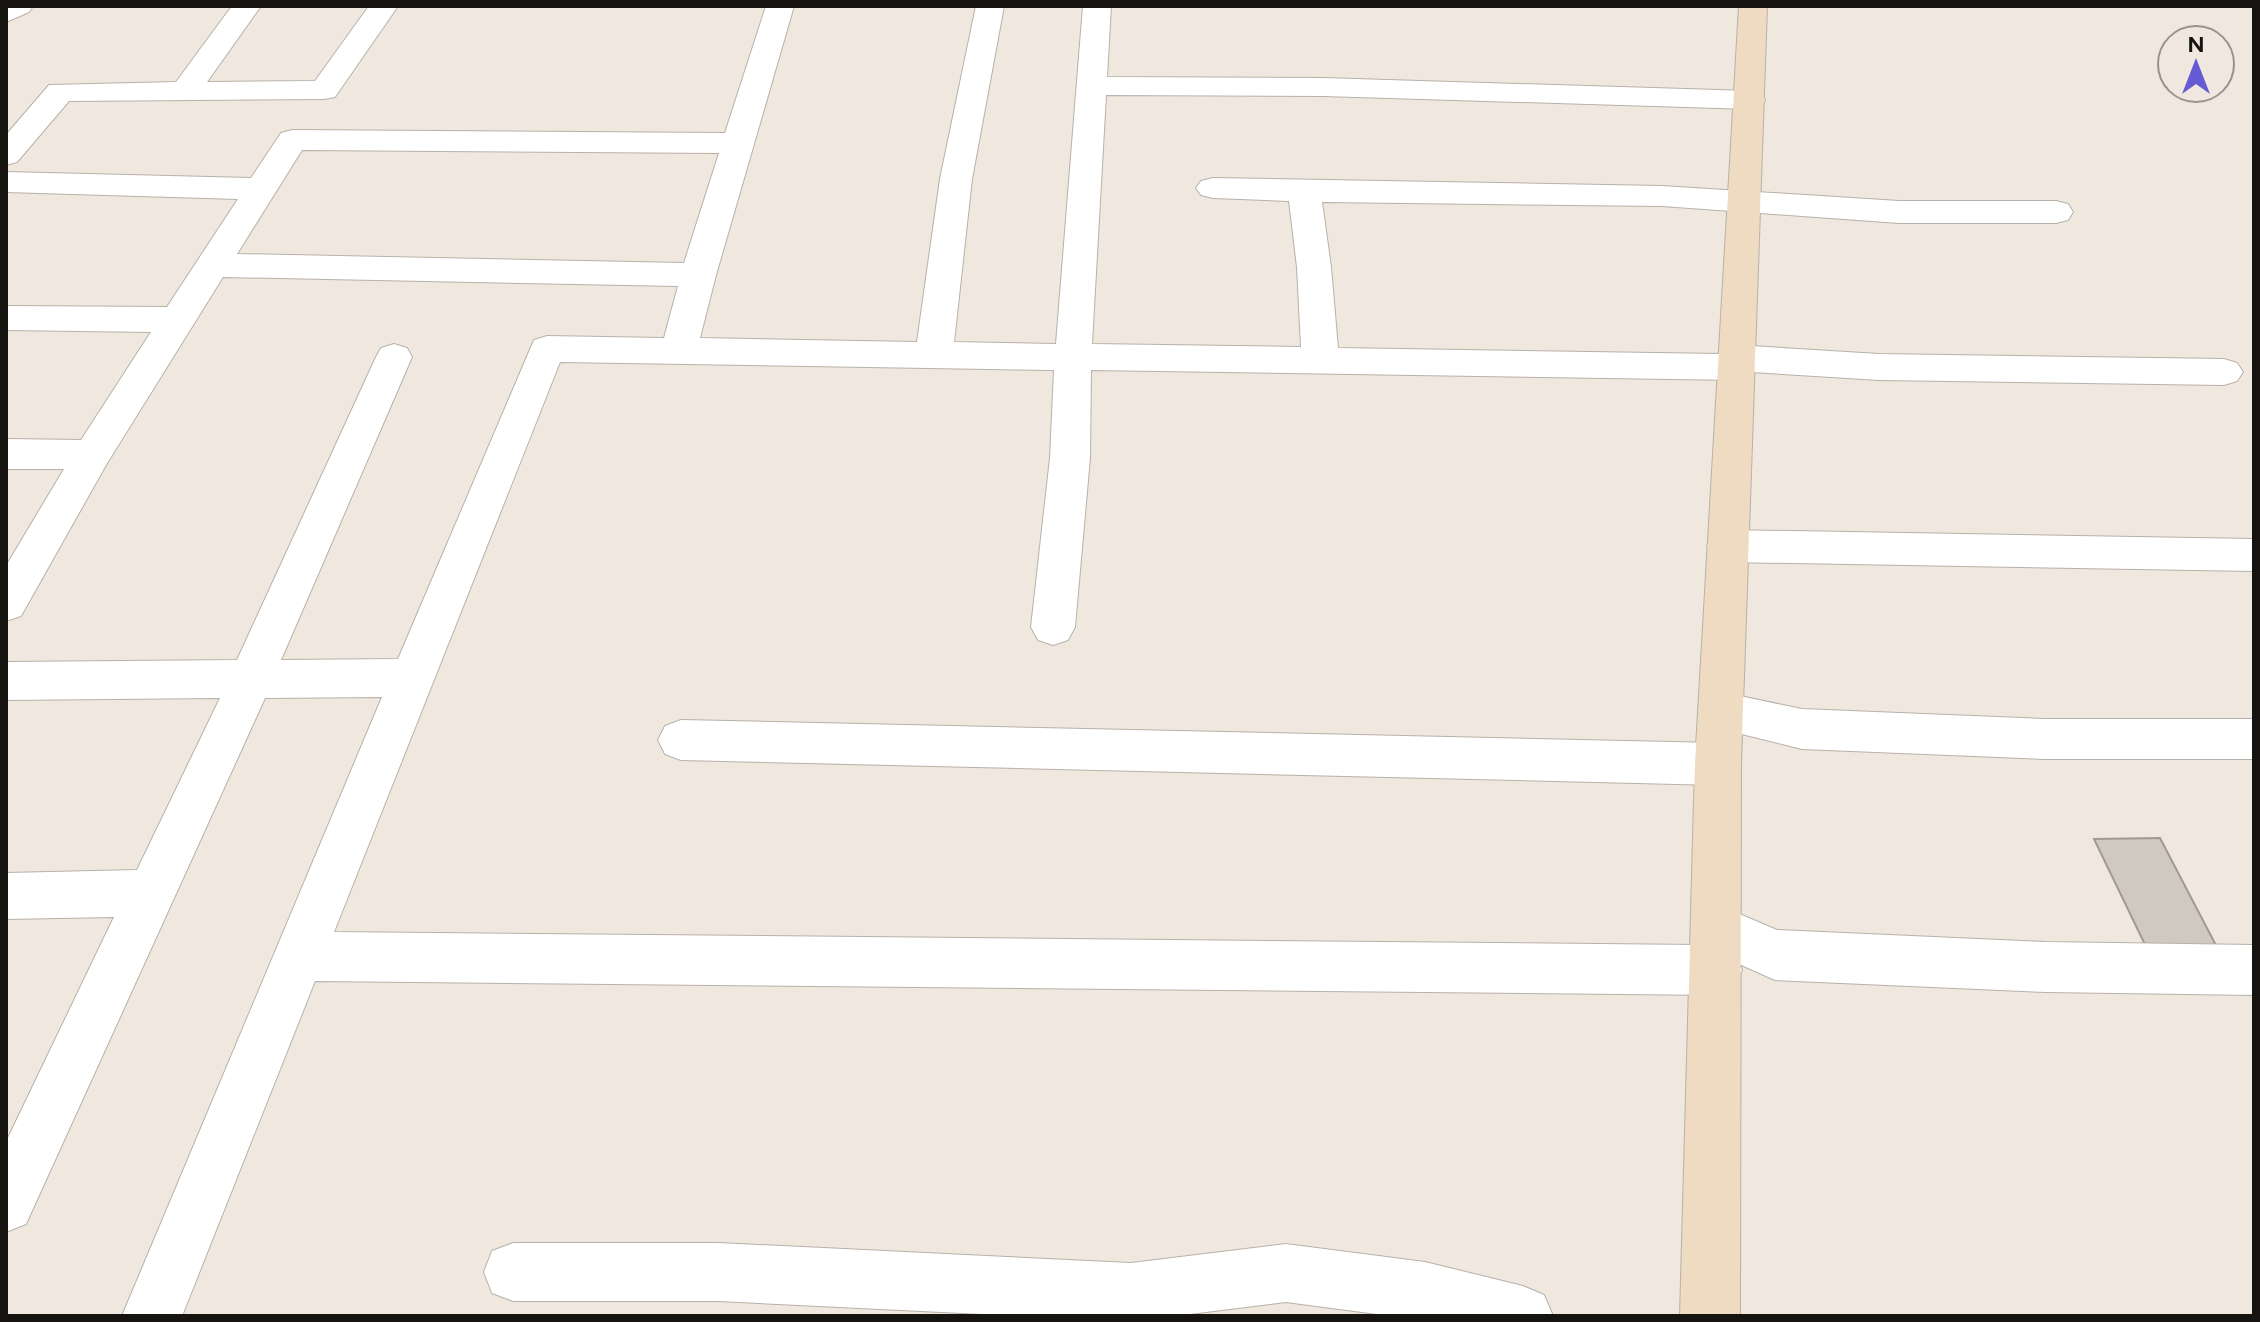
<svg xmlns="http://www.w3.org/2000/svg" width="2260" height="1322" font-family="Figtree,sans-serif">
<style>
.building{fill:#d0c9c0;stroke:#a19a91;stroke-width:2}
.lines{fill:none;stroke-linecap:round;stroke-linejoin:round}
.minor-casing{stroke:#b8b1a9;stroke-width:2}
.secondary-casing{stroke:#b8b1a9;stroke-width:2}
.minor{fill:#fff;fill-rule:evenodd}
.secondary{fill:#eedbc1;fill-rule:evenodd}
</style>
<rect width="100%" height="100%" fill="#f0e8df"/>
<polygon class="building" points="2160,838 2220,953 2150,955 2094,839"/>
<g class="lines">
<defs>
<g id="minor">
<polygon points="6,6 33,6 29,12 6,22"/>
<polygon points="232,6 261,6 207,82 315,81 369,6 398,6 335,97 324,99 69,101 17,162 6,165 6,135 49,85 176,82"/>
<path d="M 766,6 L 794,6 L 716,275 L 700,338 L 917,342 L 940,179 L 976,6 L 1004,6 L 972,179 L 954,342 L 1056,344 L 1083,6 L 1111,6 L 1107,77 L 1323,78 L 1750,91 L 1761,93 L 1765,100 L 1761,107 L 1750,109 L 1323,96 L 1106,95 L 1092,344 L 1301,347 L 1297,267 L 1289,201 L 1213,198 L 1201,195 L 1196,188 L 1201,181 L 1213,178 L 1662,186 L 1899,201 L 2056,201 L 2068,204 L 2073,212 L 2068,220 L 2056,223 L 1899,223 L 1662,206 L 1322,202 L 1331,267 L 1338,348 L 1720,354 L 1723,349 L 1736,345 L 1879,354 L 2224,359 L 2237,363 L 2243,372 L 2237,381 L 2224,385 L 1879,380 L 1752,372 L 1749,376 L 1736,380 L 1091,370 L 1090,458 L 1075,627 L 1068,640 L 1053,645 L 1038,640 L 1031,627 L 1050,458 L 1054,370 L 560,362 L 334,932 L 1698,945 L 1691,928 L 1698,911 L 1716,904 L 1777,930 L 2046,942 L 2254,945 L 2254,995 L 2046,992 L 1775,980 L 1739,964 L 1742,970 L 1734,988 L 1716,995 L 315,981 L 182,1316 L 122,1316 L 382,697 L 265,698 L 26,1224 L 6,1232 L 6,1142 L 114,917 L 6,919 L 6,873 L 137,870 L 220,698 L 6,700 L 6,662 L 237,660 L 376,357 L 381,348 L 394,344 L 407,348 L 412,357 L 281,660 L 398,659 L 534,340 L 547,336 L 664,338 L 678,286 L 223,277 L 106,465 L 21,616 L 6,621 L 6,566 L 64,469 L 6,469 L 6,439 L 81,440 L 151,332 L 6,330 L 6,306 L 167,307 L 238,199 L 6,192 L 6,172 L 251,178 L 281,133 L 292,130 L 725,133 ZM 302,150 L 719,153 L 684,263 L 237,254 Z"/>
<polygon points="1728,530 2254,539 2254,571 1728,562 1713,558 1707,546 1713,534"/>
<polygon points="1721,692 1802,709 2045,719 2254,719 2254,759 2045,759 1802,749 1705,725 1698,711 1705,697"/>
<polygon points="681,720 1718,743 1734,749 1741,764 1734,779 1718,785 681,760 665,754 658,740 665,726"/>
<polygon points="513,1243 719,1243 1131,1263 1286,1244 1425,1262 1523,1286 1544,1295 1553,1316 1392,1316 1286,1302 1174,1316 1022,1316 719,1301 513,1301 492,1293 484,1272 492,1251"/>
</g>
<polygon id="secondary" points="1739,6 1767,6 1741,764 1740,1316 1680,1316 1695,764"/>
</defs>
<use href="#minor" class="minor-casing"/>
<use href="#secondary" class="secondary-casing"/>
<use href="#minor" class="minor"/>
<use href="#secondary" class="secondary"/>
</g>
<rect width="2260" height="1322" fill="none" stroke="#161411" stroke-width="16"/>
<g transform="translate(2196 64)"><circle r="38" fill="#f0e8df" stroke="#99938d" stroke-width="2"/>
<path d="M0-6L14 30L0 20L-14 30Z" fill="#645ad3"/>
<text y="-12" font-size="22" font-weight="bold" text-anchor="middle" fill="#161411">N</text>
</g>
</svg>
